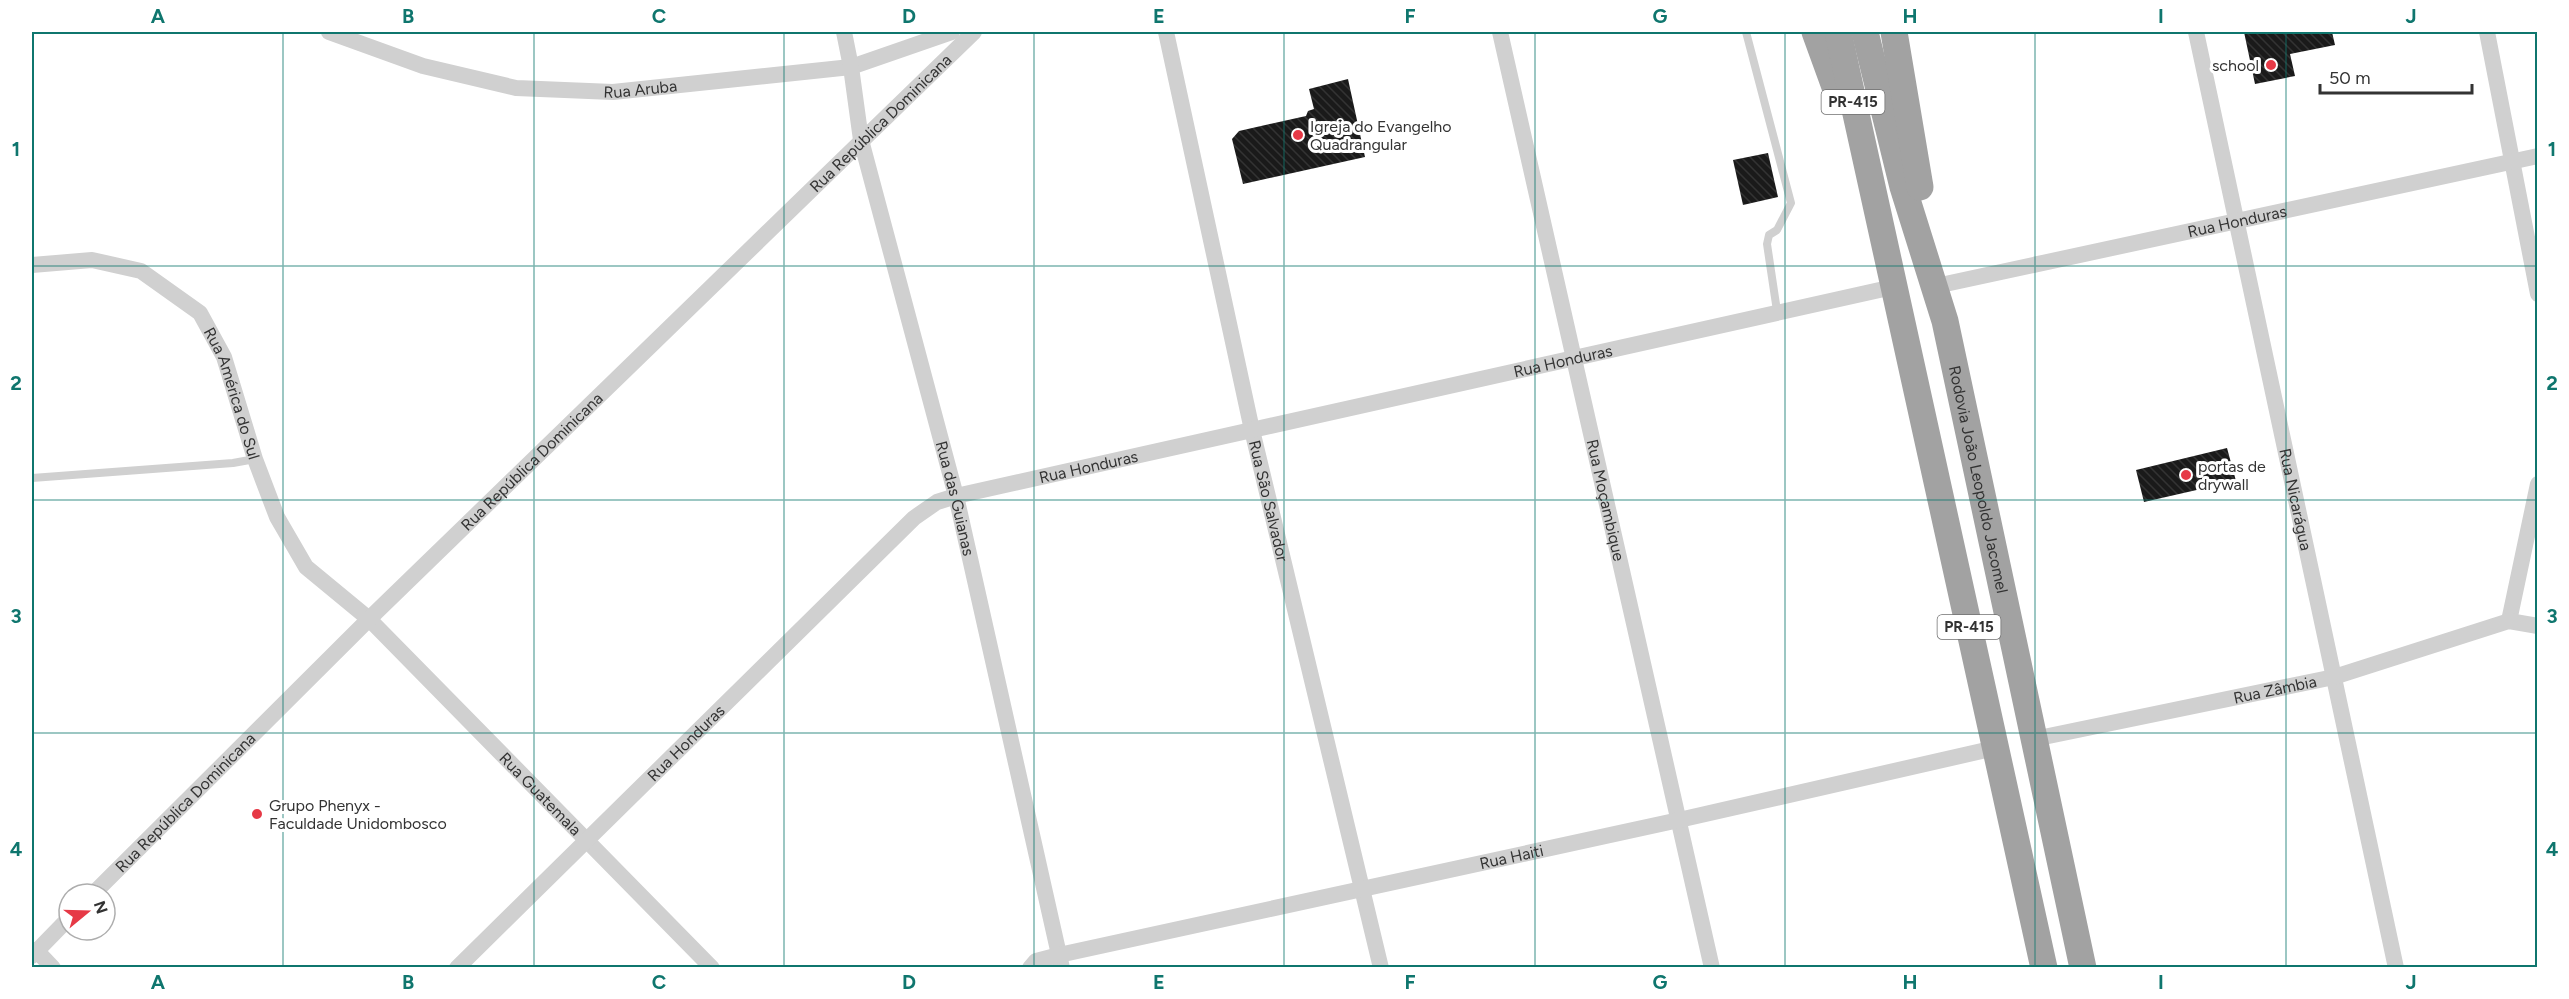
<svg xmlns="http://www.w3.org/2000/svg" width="2569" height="999" font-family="Figtree,sans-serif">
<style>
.building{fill:url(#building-back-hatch)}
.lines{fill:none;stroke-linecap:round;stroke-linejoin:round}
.service{stroke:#d0d0d0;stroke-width:8}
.minor{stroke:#d0d0d0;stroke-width:16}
.trunk{stroke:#a2a2a2;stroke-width:27}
.grid{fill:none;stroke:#0f766e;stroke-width:1.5;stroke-opacity:0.55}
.poi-dot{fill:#e63946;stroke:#fff;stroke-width:2}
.labels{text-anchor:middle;stroke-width:6;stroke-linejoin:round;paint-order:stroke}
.shield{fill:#fff;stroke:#707070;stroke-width:1.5}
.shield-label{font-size:15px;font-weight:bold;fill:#333}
.poi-label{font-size:16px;fill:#333;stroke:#fff;text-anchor:start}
.street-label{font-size:16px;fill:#333;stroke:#fff}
.neatline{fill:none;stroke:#0f766e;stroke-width:2}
.grid-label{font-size:20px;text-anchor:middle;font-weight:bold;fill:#0f766e}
</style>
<defs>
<pattern id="building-back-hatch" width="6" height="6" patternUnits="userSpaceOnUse" patternTransform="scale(1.5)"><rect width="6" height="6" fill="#1a1a1a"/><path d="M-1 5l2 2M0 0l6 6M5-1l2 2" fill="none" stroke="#333"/></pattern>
</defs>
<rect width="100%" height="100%" fill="#fff"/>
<g class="building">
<polygon points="2244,32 2332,32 2335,45 2290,54 2295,76 2255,84"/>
<polygon points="1348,79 1365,157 1243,184 1232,139 1239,131 1306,116 1308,111 1314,109 1309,89"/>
<polygon points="1768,153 1778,197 1743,205 1733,160"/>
<polygon points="2227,448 2236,481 2144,502 2136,470"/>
</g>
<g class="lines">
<g class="service">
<polyline points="1746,32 1791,203 1777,230 1769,235 1767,244 1777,311"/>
<polyline points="32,478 233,463 255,459"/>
</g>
<g class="minor">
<path id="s1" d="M 329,32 L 423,66 L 516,88 L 613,92 L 851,67 L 952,32"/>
<path id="s2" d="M 844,32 L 851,67 L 861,140 L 956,496 L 1062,968"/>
<path id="s3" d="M 1166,32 L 1252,430 L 1381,968"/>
<path id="s4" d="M 1500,32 L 1712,968"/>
<path id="s5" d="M 2196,32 L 2396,968"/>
<polyline points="2487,32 2538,294"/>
<path id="s6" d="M 32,265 L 92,260 L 141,271 L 200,313 L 224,357 L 255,459 L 277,517 L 306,567 L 369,619 L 712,968"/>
<path id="s7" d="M 1936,286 L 2538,156"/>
<polyline points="2509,621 2538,484"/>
<path id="s8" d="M 2034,739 L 2334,677 L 2509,621 L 2538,626"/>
<path id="s9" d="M 93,894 L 369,619 L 974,32"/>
<polyline points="36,950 53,968"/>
<polyline points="32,956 69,918"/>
<path id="s10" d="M 457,968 L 914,518 L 937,502 L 956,496 L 1893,287"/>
<path id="s11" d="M 1030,968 L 1036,961 L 1059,955 L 1679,820 L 1995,748"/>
</g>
<g class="trunk">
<polyline points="1815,32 1835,87"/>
<polyline points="1838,32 2044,968"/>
<path id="s12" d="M 1865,32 L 1903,187 L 1945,321 L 2083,968"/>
<polyline points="1894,32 1920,187"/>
</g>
</g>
<path class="grid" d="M 283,32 L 283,968M 534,32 L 534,968M 784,32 L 784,968M 1034,32 L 1034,968M 1284,32 L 1284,968M 1535,32 L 1535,968M 1785,32 L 1785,968M 2035,32 L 2035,968M 2286,32 L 2286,968M 32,266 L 2538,266M 32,500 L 2538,500M 32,733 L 2538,733"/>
<g class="poi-dot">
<circle cx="2271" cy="65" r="6"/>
<circle cx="1298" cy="135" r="6"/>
<circle cx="2186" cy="475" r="6"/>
<circle cx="257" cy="814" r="6"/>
</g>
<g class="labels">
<g class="shield">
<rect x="1821.5" y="90" width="63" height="24" rx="4.5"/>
<rect x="1937.5" y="615" width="63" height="24" rx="4.5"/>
</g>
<g class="shield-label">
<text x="1853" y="107">PR-415</text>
<text x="1969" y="632">PR-415</text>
</g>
<g class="poi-label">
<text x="2259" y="71" text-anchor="end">school</text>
<text x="1310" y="132">Igreja do Evangelho<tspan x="1310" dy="18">Quadrangular</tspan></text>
<text x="2198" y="472">portas de<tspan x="2198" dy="18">drywall</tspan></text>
<text x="269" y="811">Grupo Phenyx -<tspan x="269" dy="18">Faculdade Unidombosco</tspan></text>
</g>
<g class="street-label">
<text dy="6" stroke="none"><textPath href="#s1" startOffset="320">Rua Aruba</textPath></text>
<text dy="6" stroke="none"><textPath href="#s9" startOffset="1102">Rua República Dominicana</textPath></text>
<text dy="6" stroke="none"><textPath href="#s7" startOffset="308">Rua Honduras</textPath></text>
<text dy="6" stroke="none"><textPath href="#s10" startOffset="1311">Rua Honduras</textPath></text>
<text dy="6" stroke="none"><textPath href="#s6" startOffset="270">Rua América do Sul</textPath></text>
<text dy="6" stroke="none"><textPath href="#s9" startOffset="616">Rua República Dominicana</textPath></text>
<text dy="6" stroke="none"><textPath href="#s10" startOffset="825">Rua Honduras</textPath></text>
<text dy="6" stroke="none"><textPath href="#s12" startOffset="462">Rodovia João Leopoldo Jacomel</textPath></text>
<text dy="6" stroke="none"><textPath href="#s2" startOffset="480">Rua das Guianas</textPath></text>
<text dy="6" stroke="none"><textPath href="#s5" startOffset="478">Rua Nicarágua</textPath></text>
<text dy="6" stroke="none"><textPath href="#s4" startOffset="480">Rua Moçambique</textPath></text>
<text dy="6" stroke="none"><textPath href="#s3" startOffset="480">Rua São Salvador</textPath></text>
<text dy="6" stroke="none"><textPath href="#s8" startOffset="246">Rua Zâmbia</textPath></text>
<text dy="6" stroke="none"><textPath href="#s10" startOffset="321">Rua Honduras</textPath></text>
<text dy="6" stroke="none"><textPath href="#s6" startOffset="786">Rua Guatemala</textPath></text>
<text dy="6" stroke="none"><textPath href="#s9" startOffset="130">Rua República Dominicana</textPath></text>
<text dy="6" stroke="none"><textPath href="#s11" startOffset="496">Rua Haiti</textPath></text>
</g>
</g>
<rect width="2569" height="999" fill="none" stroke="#ffffff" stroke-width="66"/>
<g transform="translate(87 912) rotate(71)"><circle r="28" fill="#ffffff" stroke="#adadad" stroke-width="1.5"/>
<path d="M0-4.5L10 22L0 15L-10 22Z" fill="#e63946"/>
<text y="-9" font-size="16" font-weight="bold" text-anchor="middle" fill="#333333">N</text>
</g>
<path d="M2320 84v9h152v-9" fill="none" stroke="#333333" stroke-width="3"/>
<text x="2329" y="84" font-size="18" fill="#333333" stroke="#ffffff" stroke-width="4.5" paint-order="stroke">50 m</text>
<rect x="33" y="33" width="2503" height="933" class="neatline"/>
<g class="grid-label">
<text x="158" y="23">A</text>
<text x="408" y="23">B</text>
<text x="659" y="23">C</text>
<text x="909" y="23">D</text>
<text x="1159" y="23">E</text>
<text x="1410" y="23">F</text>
<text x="1660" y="23">G</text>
<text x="1910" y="23">H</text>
<text x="2161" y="23">I</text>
<text x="2411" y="23">J</text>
<text x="16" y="156">1</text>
<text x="2552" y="156">1</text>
<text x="16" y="390">2</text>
<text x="2552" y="390">2</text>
<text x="16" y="623">3</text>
<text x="2552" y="623">3</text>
<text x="16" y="856">4</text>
<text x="2552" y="856">4</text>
<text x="158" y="989">A</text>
<text x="408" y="989">B</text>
<text x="659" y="989">C</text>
<text x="909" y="989">D</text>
<text x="1159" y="989">E</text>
<text x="1410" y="989">F</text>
<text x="1660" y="989">G</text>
<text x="1910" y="989">H</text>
<text x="2161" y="989">I</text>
<text x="2411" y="989">J</text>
</g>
</svg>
